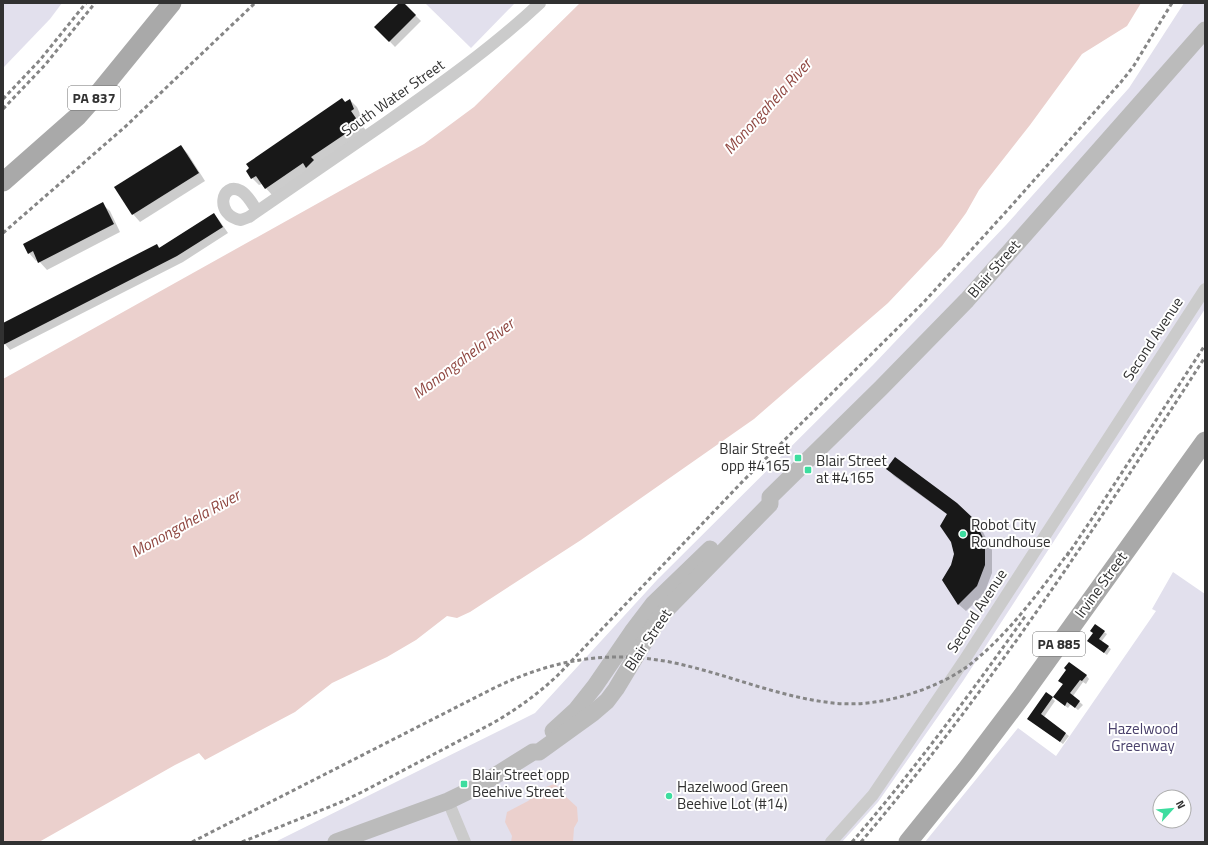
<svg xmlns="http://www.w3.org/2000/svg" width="1208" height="845" font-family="'Titillium Web',sans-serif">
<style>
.green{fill:#e2e0ed;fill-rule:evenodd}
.water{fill:#ebd0cd}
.shadow{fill:#0003}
.building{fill:#181818}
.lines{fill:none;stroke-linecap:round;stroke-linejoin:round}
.street{stroke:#cbcbcb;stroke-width:12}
.secondary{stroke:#bbb;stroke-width:17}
.primary{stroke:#a9a9a9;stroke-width:19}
.rail{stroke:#868686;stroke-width:3;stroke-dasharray:4 3;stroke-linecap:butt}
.poi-dot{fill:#3ddd9f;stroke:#fff;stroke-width:1.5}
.labels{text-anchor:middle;stroke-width:4;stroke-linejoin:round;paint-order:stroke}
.shield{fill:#fff;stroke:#6f6f6f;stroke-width:1}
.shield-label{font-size:14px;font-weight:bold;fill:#313131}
.street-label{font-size:15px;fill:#313131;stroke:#fff}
.poi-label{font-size:15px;fill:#313131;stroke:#fff;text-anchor:start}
.park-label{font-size:15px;fill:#49406b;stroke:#fff}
.water-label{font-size:16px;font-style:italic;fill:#904842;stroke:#fff}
</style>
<rect width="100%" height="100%" fill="#fff"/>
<g class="green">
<polygon points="3,3 62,3 50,19 3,68"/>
<polygon points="425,3 515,3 471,48"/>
<polygon points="1184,3 1205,3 1205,309 963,681 878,802 842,842 275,842 535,713 657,580 873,365 1006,225 1129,88"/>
<path d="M 1173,572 L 1205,594 L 1205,842 L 925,842 L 1018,728 L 1056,756 L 1156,611 L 1152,609 ZM 1160,797 L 1184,797 L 1184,821 L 1160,821 Z"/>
</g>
<g class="water">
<polygon points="580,3 1141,3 1127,26 1082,54 1030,125 979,190 966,213 942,246 888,303 754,419 581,540 470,612 457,618 447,616 416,640 387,657 332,683 295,712 205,760 199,753 175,765 39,842 3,842 3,379 424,144 474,107"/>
<polygon points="554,784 560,788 564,795 577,807 578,821 574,828 573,842 511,842 512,836 505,822 507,812 528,801 546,787"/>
</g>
<g class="shadow">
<polygon points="400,3 403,3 421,21 395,47 376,27"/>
<polygon points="342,99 346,103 350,100 357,107 361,116 358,119 367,132 273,196 262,184 259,185 252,178"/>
<polygon points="181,146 188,154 205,181 140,222 133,214 116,187"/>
<polygon points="102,204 110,211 120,232 47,270 38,260 36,261 29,253"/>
<polygon points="214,214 219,220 228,233 183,262 10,350 5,344 3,341 3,324 157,245 160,248"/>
<polygon points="887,468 973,520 981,528 992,550 992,573 984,594 966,611 958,604 952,565 955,554 948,515 894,476"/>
<polygon points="1104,632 1107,634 1101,642 1111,649 1107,655 1088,641"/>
<polygon points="1086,675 1089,679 1086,684 1083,682 1073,696 1083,705 1078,710 1071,704 1068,708 1057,700 1063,685 1060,681"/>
<polygon points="1047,694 1055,701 1044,717 1069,736 1063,744 1028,719"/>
</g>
<g class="building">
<polygon points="399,3 404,3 416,15 389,42 374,27"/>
<polygon points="342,98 345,102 350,99 354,109 351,111 360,124 311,157 314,160 306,168 303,163 265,189 256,176 251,179 246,171 249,168 246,164"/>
<polygon points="181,145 199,173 132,215 114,187"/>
<polygon points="103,202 114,224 38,263 33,251 28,254 23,244"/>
<polygon points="214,213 223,227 177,256 3,345 3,323 157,244 159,248"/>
<polygon points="895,457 957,503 974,519 985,542 985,565 977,586 958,605 942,580 951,565 954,554 951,542 940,526 947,514 886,469"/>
<polygon points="1095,624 1105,631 1099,639 1109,646 1104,653 1087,641 1093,633 1090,631"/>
<polygon points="1069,662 1087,675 1082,681 1080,680 1070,693 1080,701 1075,708 1067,702 1065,706 1053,697 1063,684 1058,681 1066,670 1064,668"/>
<polygon points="1046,692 1053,697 1041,714 1066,733 1060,742 1027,719"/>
</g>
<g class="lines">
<g class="street">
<path d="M 257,211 C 253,205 248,195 241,191 C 221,180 214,216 241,220 L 249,217 C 294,186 339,155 384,124 C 438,86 492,48 540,3"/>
<polyline points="448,801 465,842"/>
<polyline points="831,842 873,795 965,659 1205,289"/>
</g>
<g class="secondary">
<polyline points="553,731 576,710 595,686 632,632 654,603 710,549"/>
<polyline points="336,842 448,801 477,787 533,752 539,752 593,713 607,701 616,689 657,621 669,607 770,504 770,497 881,388 967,300 1205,30"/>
</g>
<g class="primary">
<polyline points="3,182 78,116 101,90 172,3"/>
<polyline points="908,842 966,770 1022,696 1205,441"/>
</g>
<g class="rail">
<polyline points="3,99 40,60 86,3"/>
<polyline points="3,109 45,65 95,3"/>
<polyline points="3,233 126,126 255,3"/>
<polyline points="1067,556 1093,517 1205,345"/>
<path d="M 192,842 L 494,688 C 552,660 606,650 670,662 C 725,673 777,697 833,703 C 861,706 890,701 916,692 C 934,686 953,677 968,666 C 1008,635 1039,592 1069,552"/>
<path d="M 242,842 L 339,803 L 362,792 L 493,723 C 517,709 538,694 558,675 L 743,481 L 924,302 L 1013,204 L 1121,82 L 1133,67 L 1172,3"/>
<path d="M 852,842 C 914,770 971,693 1026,615"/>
<path d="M 861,842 C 989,691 1098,524 1205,357"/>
</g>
</g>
<g class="poi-dot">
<rect x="794" y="454" width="8" height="8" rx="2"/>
<rect x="804" y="466" width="8" height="8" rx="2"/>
<circle cx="963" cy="534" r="4"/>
<rect x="460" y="780" width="8" height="8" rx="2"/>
<circle cx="669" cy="796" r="4"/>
</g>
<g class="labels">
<g class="shield">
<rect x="68" y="86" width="52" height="24" rx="3"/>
<rect x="1033" y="632" width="52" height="24" rx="3"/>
</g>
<g class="shield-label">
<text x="94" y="103">PA 837</text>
<text x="1059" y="649">PA 885</text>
</g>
<g class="street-label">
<text transform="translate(393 98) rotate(-35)" y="5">South Water Street</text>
<text transform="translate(994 269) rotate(-49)" y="5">Blair Street</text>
<text transform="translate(1153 339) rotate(-57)" y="5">Second Avenue</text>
<text transform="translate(1101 585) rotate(-54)" y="5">Irvine Street</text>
<text transform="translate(977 611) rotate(-57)" y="5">Second Avenue</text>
<text transform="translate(648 640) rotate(-56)" y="5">Blair Street</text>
</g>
<g class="poi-label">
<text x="790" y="454" text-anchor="end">Blair Street<tspan x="790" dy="17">opp #4165</tspan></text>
<text x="816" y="466">Blair Street<tspan x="816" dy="17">at #4165</tspan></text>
<text x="971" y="530">Robot City<tspan x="971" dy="17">Roundhouse</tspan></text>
<text x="472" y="780">Blair Street opp<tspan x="472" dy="17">Beehive Street</tspan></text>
<text x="677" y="792">Hazelwood Green<tspan x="677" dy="17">Beehive Lot (#14)</tspan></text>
</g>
<g class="park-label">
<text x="1143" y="734">Hazelwood<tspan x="1143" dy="17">Greenway</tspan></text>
</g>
<g class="water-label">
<text transform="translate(767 106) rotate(-48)" y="6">Monongahela River</text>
<text transform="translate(463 358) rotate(-37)" y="6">Monongahela River</text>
<text transform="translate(185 523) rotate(-29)" y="6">Monongahela River</text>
</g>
</g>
<rect width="1208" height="845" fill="none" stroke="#313131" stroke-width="8"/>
<g transform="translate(1172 809) rotate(63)"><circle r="19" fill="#ffffff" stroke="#adadad"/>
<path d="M0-3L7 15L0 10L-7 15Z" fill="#3ddd9f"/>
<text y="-6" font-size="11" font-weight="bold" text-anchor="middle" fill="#313131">N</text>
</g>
</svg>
